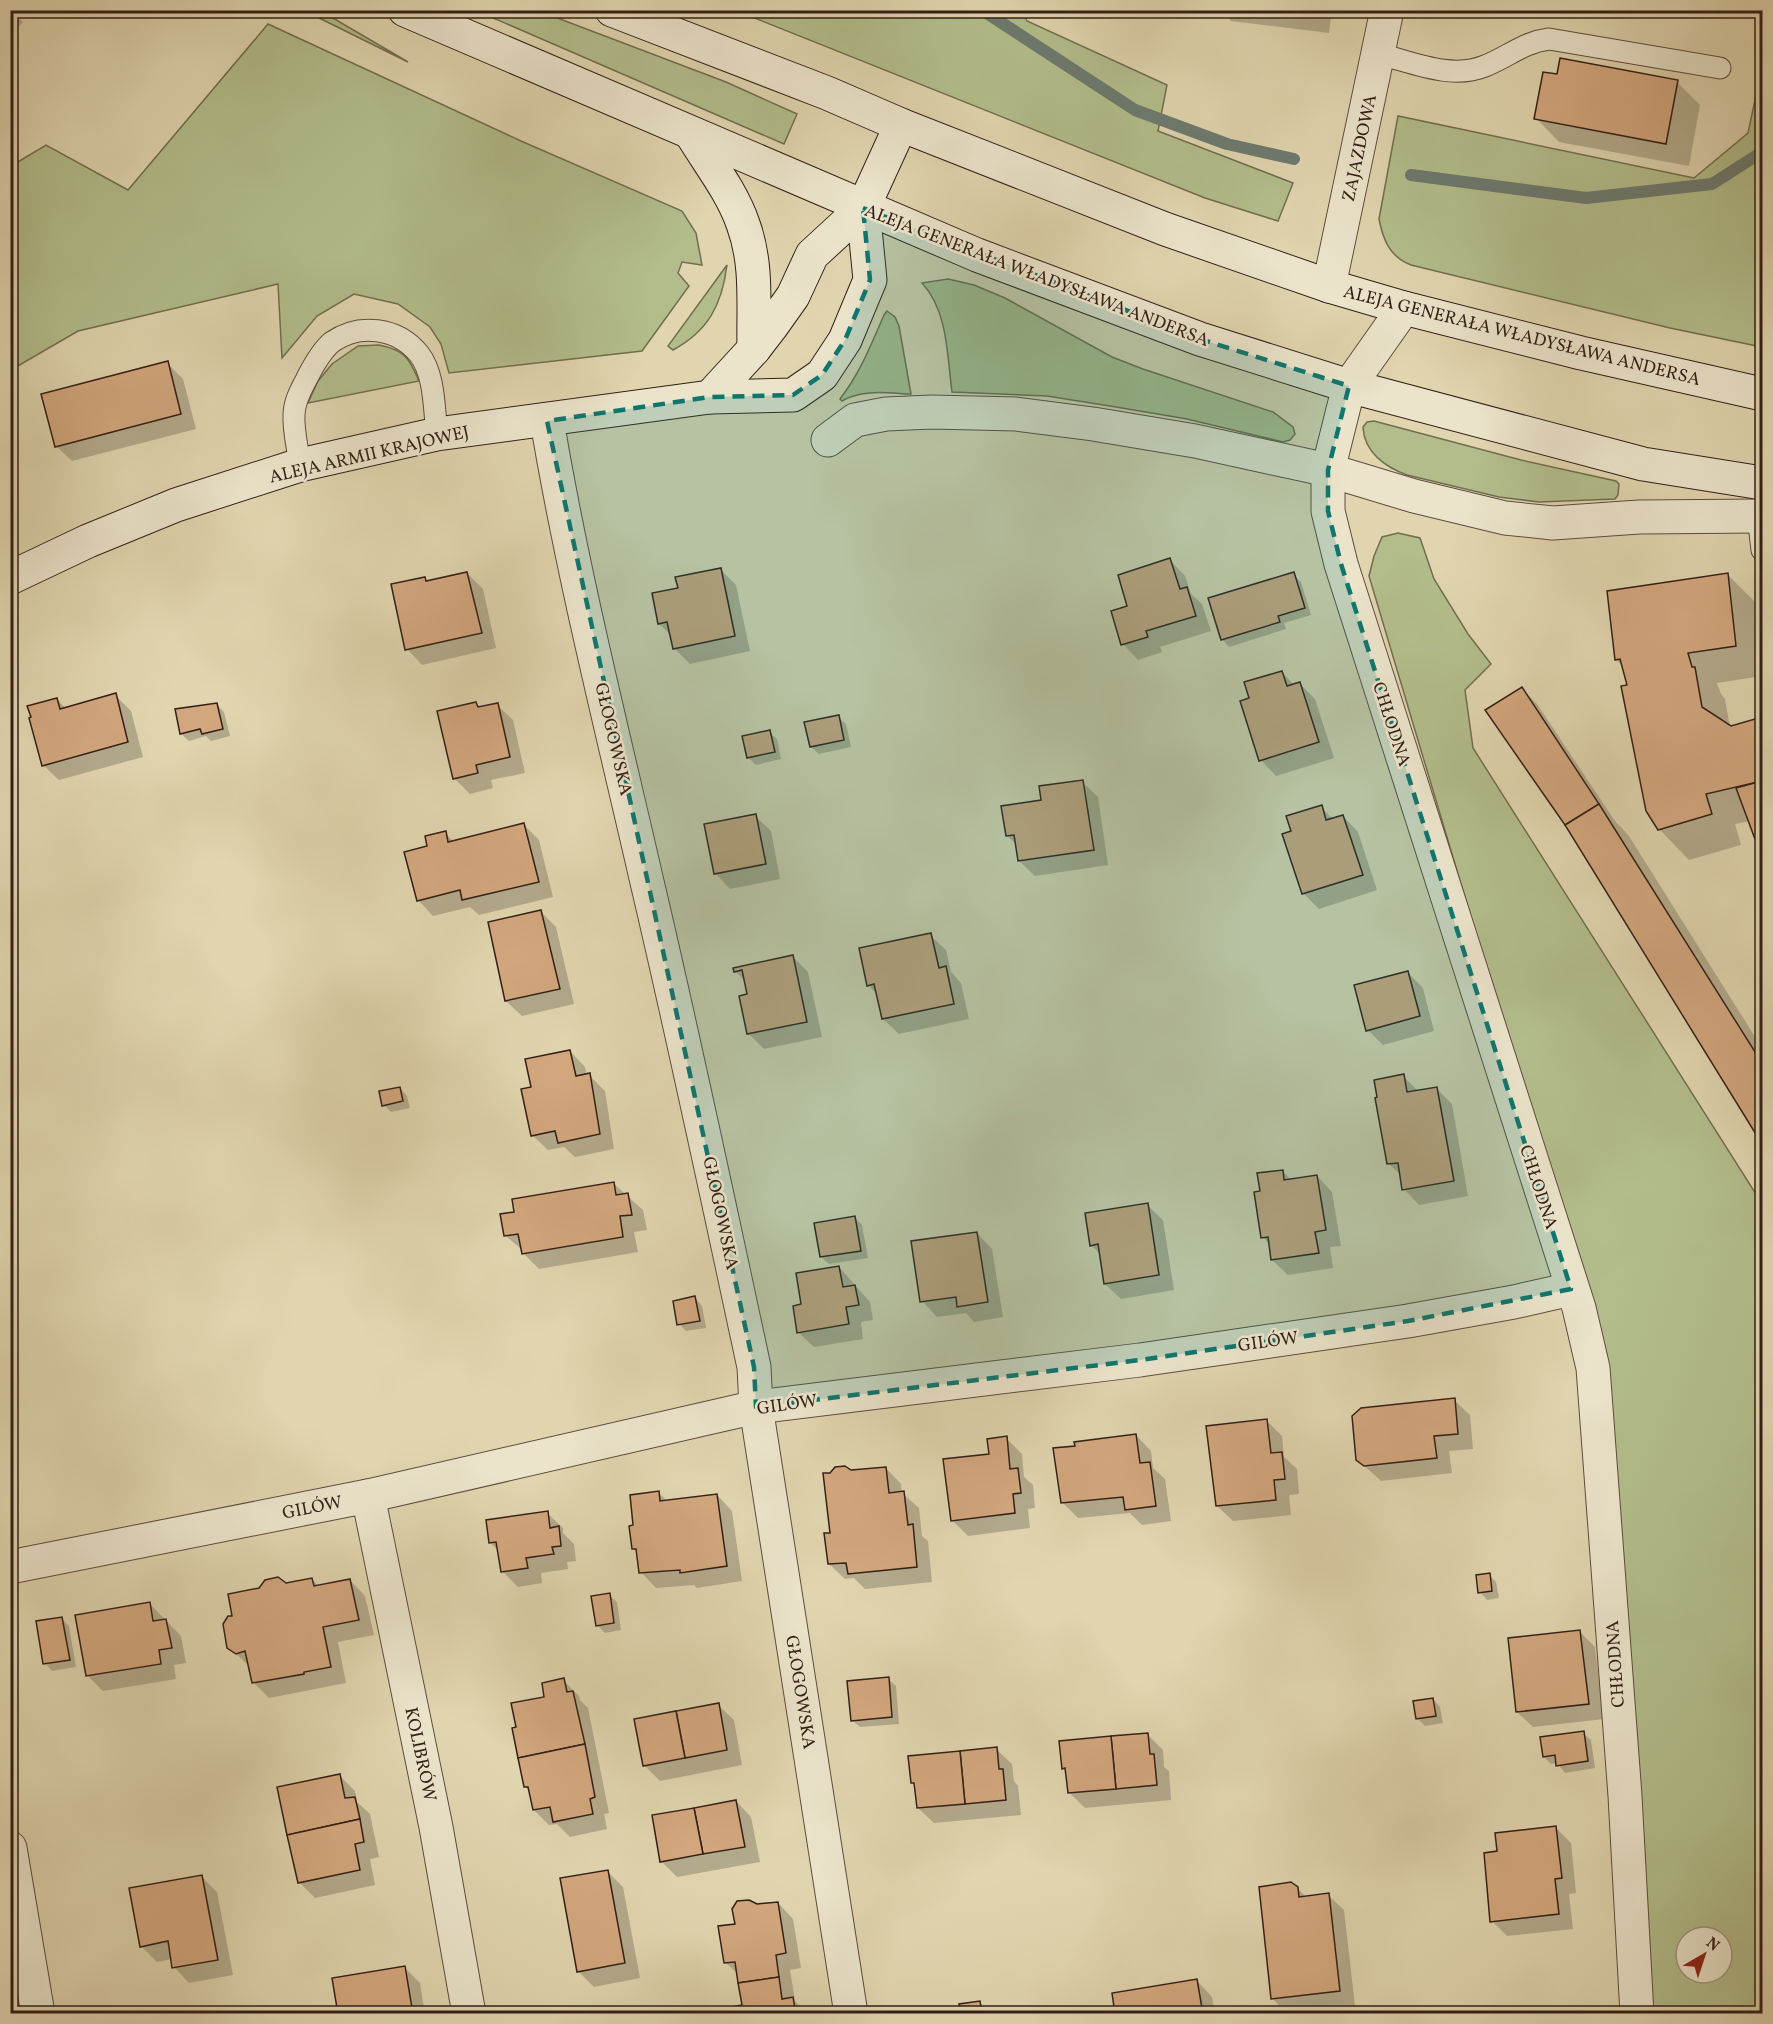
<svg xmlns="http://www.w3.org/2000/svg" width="1773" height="2024" font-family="Vollkorn,serif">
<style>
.green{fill:#b2bd8b;stroke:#726e51;stroke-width:1.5;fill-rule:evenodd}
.shadow{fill:#0003}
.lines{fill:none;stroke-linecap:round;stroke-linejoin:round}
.stream{stroke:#6d7b70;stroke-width:12}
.building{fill:#d3a77e;stroke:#331f17;stroke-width:1.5}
.lane-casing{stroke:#5e4c3d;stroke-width:23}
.street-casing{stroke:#5e4c3d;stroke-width:35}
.secondary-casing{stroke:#331f17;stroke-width:35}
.lane{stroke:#ebe4cb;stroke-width:21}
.street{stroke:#ebe4cb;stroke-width:33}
.secondary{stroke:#ebe4cb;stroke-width:33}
.marked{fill:#0f766e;fill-opacity:0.2;stroke:#0f766e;stroke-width:4.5;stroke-dasharray:12 8;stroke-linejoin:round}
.labels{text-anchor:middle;stroke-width:5;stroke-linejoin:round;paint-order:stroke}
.street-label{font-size:18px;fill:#331f17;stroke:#ebe4cb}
</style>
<rect width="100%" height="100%" fill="#e0d5af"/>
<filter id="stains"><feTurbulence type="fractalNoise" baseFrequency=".00333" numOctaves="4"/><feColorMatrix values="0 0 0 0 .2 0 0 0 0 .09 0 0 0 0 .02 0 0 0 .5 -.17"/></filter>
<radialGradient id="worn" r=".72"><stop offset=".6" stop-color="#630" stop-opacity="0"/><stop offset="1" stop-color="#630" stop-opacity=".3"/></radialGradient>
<g class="green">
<polygon points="305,11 321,11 408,62"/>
<polygon points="477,11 539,11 726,82 797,114 784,144"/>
<polygon points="737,11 1022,11 1027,21 1167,85 1158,131 1293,183 1278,221 1205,198"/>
<polygon points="268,24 521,141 682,211 696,233 702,265 682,262 678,273 689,286 642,351 449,373 441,344 430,327 398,304 354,294 317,316 282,358 278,284 78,331 11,370 11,166 46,145 128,190"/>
<path d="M 1762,67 L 1762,347 L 1670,328 L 1411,265 C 1390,257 1383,240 1379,219 L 1398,116 L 1694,178 L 1748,133 Z"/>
<path d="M 727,265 C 722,305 708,331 673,350 L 668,346 Z"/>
<path d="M 948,279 L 974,285 L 1005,298 L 1112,357 L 1143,369 L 1273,412 L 1293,427 L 1295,434 L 1290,440 L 1283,442 L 1187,419 L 1116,407 L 1047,396 L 952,392 C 947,355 948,311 922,283 Z"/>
<path d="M 887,311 L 895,317 L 899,326 L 911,394 C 887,393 862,389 842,401 L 840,399 C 860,373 871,345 884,315 Z"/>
<path d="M 379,345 C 404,350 409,357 419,381 L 308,403 L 318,381 L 332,364 L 358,346 Z"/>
<path d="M 1374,421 L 1521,460 L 1616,481 L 1619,484 L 1618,495 L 1615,499 L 1539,502 L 1499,497 L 1407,475 C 1385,467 1364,452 1363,427 L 1367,422 Z"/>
<path d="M 1398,533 L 1420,538 L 1434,579 L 1468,634 L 1491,664 L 1465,690 L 1473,748 L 1756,1194 L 1762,1209 L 1762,2013 L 1648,2013 L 1613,1503 L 1495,998 L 1369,576 L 1374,556 L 1382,537 ZM 1686,1937 L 1722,1937 L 1722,1973 L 1686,1973 Z"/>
</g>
<g class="shadow">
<polygon points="10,10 23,22 10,36"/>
<polygon points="1221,10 1332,10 1329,33 1231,21"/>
<polygon points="1677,82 1700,105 1689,166 1559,142 1536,118"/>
<polygon points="167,363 183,379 196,429 72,461 56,446"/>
<polygon points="1170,560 1185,576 1191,594 1202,604 1211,631 1160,647 1162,652 1138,660 1123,644 1129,607"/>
<polygon points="720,569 736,585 750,651 690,664 674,648 672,636 659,624 679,589"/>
<polygon points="467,573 483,589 496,648 422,665 407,649 424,578 428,582"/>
<polygon points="1293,574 1301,582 1311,615 1284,623 1286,629 1229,647 1222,639"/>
<polygon points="1728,575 1758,605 1762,644 1762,676 1717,683 1721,694 1725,699 1730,727 1762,720 1762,854 1750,821 1735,824 1741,845 1689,860 1659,829 1624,667 1616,660"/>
<polygon points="1282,672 1294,685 1300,684 1315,699 1334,758 1276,776 1261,760 1251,699"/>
<polygon points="1522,689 1537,704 1615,821 1629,836 1762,1048 1762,1141 1566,824"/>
<polygon points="115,695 131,711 143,757 59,780 43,765 57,699 66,709"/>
<polygon points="216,704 224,712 230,736 211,741 206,736 189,741 181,734"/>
<polygon points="476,704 481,708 497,705 513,720 525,773 491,780 493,788 470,794 454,778"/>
<polygon points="838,717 846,724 851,747 819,754 811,747"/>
<polygon points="769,732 777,739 781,759 756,765 748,757"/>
<polygon points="1082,782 1098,797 1108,865 1035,876 1019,861 1017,845 1007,836 1043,801"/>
<polygon points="1321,807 1333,819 1343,816 1358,832 1377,890 1319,909 1303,893 1293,832"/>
<polygon points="755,816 771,831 780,879 730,889 715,873"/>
<polygon points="524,825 539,840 553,897 479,915 470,907 433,916 418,900 429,847 445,833 454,842"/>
<polygon points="541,912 556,927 574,1004 522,1016 506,1001"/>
<polygon points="930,935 946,950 951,972 961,983 969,1019 899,1034 883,1019 878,995 868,985"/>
<polygon points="793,957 808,972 822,1037 764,1049 748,1033 749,996 746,982 735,971"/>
<polygon points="1407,972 1423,988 1434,1031 1383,1045 1368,1030"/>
<polygon points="570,1051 585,1067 587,1075 589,1075 605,1091 614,1149 575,1157 564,1147 548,1150 532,1135 533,1088"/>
<polygon points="1403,1076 1419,1092 1436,1088 1452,1104 1468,1196 1419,1205 1404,1189 1402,1176 1389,1164"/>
<polygon points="400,1088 407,1096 410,1108 391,1112 384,1105"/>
<polygon points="1283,1171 1291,1180 1317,1176 1332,1192 1341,1246 1330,1247 1333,1268 1288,1275 1272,1260 1270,1245 1263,1237 1262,1192"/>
<polygon points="613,1183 643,1210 647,1230 634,1232 638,1252 539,1269 523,1253 522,1250 505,1235 516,1213"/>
<polygon points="1147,1205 1163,1220 1174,1290 1121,1299 1105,1284 1101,1255 1091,1245"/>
<polygon points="855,1218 862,1225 868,1258 829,1264 821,1257"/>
<polygon points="977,1233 992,1249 1003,1317 974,1322 966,1313 937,1317 922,1301"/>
<polygon points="839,1267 870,1302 873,1320 861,1322 863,1339 814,1347 798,1332 802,1305"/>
<polygon points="695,1298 702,1306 706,1328 686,1331 679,1324"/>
<polygon points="1454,1400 1470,1415 1473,1449 1449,1451 1452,1473 1381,1481 1357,1459"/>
<polygon points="1267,1421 1282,1436 1284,1457 1297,1469 1299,1494 1289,1495 1291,1515 1233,1521 1217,1506"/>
<polygon points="1136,1435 1151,1451 1153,1468 1165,1479 1171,1521 1142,1525 1130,1513 1078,1518 1062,1502 1077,1447"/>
<polygon points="1006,1438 1022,1454 1024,1477 1033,1485 1035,1508 1028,1509 1030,1528 968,1536 952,1520 990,1455"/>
<polygon points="886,1468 901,1484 902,1493 919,1508 922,1536 928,1541 932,1582 865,1589 854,1578 845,1579 829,1564 831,1535 831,1474"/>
<polygon points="658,1492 667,1501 717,1495 732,1511 742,1581 697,1588 694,1585 656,1588 641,1572 638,1553 633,1548 635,1527"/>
<polygon points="547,1513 563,1528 563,1533 574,1544 576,1561 567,1562 568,1569 541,1573 542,1583 518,1587 502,1571 499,1551 490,1543"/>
<polygon points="1489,1575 1496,1582 1499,1598 1487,1600 1480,1592"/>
<polygon points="312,1579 319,1587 350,1580 365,1596 374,1635 338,1642 346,1683 269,1698 253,1682 250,1667 229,1647 233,1617 286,1584"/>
<polygon points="609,1595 617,1602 621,1630 605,1633 597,1625"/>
<polygon points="150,1604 181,1636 186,1663 174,1665 176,1679 103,1691 88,1676"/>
<polygon points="61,1618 69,1626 76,1667 52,1671 45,1663"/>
<polygon points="1580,1632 1595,1647 1604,1719 1533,1727 1517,1712"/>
<polygon points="888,1679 896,1686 899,1724 860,1727 852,1720"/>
<polygon points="563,1680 579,1696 580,1700 588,1708 609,1813 604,1814 607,1829 570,1837 557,1824 549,1825 534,1810 530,1791 526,1787 546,1698"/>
<polygon points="1433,1699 1440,1707 1443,1723 1425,1726 1417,1718"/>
<polygon points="718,1705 734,1720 742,1765 660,1781 644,1765"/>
<polygon points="1583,1733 1591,1740 1595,1768 1565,1773 1557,1763 1551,1764 1544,1757"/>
<polygon points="1147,1734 1163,1750 1164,1767 1169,1771 1171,1800 1085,1808 1070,1793 1067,1771 1064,1768"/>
<polygon points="996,1749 1012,1764 1014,1781 1018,1786 1021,1815 934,1823 918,1808 916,1786 912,1782"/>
<polygon points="340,1776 355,1791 357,1802 370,1814 379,1857 370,1859 375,1885 315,1898 299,1882"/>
<polygon points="736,1801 751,1817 760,1862 677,1877 662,1862 653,1817"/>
<polygon points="1556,1828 1571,1843 1576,1893 1569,1894 1573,1929 1507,1936 1492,1921 1499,1852"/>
<polygon points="607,1871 623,1887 640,1978 594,1987 578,1971"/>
<polygon points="202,1877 217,1892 233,1975 189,1983 174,1967 172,1959 157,1962 141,1946"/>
<polygon points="1297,1888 1306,1897 1328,1895 1344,1910 1355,2006 1287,2014 1273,1999"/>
<polygon points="778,1903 793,1919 801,1968 790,1970 794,1994 795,2001 808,2014 733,2014 743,2006 739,1975 725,1962 737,1925 757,1906"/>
<polygon points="405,1968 420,1983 425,2014 339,2014"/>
<polygon points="1197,1981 1212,1997 1215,2014 1117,2014"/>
<polygon points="979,2002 991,2014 962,2014"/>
</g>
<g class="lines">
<g class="stream">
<polyline points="982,10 1135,110 1227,144 1294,159"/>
<polyline points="1411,175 1586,198 1712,184 1762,152"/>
</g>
</g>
<g class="building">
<polygon points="1560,58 1678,80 1666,144 1534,119 1543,72 1557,74"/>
<polygon points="168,361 181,414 55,447 41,394"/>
<polygon points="1170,558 1180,589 1187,587 1196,616 1146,631 1148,637 1121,645 1111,611 1127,606 1118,575"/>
<polygon points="721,568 735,636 673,649 667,622 658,624 652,593 678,588 675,577"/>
<polygon points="467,572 482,633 405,650 391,584 425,577 426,581"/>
<polygon points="1294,572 1305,608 1278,616 1280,622 1221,640 1208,598"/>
<polygon points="1728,573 1736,646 1688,653 1692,667 1695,667 1702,707 1731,726 1762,717 1762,781 1706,794 1712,814 1658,830 1646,811 1621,686 1627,685 1620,659 1615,660 1607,591"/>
<polygon points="1282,671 1287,686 1300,682 1319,742 1259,761 1240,701 1249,698 1244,682"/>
<polygon points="1522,687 1599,804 1565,825 1485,710"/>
<polygon points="116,693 128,742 42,766 29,718 31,717 27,706 57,698 60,709"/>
<polygon points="476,702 478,707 498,703 510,757 476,765 478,773 453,779 437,711"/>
<polygon points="217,703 223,729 202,734 200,729 180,734 175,709"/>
<polygon points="839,715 844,740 810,747 804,722"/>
<polygon points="770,730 775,752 747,758 742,736"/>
<polygon points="1083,780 1094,850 1018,861 1014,835 1006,836 1001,806 1041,800 1039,786"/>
<polygon points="1762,781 1762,858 1736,788"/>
<polygon points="1599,804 1762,1063 1762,1144 1565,825"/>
<polygon points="1322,805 1326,820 1343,815 1363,875 1302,894 1282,834 1291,831 1286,816"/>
<polygon points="756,814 766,864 714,874 704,824"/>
<polygon points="524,823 539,882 462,900 460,890 417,901 404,852 427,846 425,836 446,831 448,842"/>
<polygon points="541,910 560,989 505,1001 488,922"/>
<polygon points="931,933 939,968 946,966 954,1004 882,1019 874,984 867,986 859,948"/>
<polygon points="793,955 807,1022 747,1034 739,996 747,994 742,970 734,972 733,968"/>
<polygon points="1408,971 1420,1016 1366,1031 1354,985"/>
<polygon points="570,1050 576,1076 590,1073 600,1134 558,1143 555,1131 531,1136 521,1089 531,1087 525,1059"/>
<polygon points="1404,1074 1407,1092 1437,1087 1454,1181 1402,1190 1398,1163 1387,1164 1375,1098 1377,1097 1374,1080"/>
<polygon points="400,1087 403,1101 382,1106 379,1091"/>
<polygon points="1283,1170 1284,1180 1317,1175 1326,1230 1315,1232 1319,1253 1271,1260 1268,1237 1261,1238 1254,1192 1260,1191 1257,1173"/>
<polygon points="614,1182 616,1195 628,1193 632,1215 620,1216 623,1237 522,1254 518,1234 504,1236 500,1214 514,1212 512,1199"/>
<polygon points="1148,1203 1159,1275 1104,1284 1098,1244 1090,1246 1085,1213"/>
<polygon points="855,1216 861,1251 820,1257 814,1223"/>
<polygon points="977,1232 988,1302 957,1307 956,1297 920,1302 911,1241"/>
<polygon points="839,1266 843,1287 855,1285 859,1305 846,1307 849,1324 797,1333 793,1306 801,1304 796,1273"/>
<polygon points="695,1296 700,1321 677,1325 673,1301"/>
<polygon points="1455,1398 1458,1434 1434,1436 1437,1458 1364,1466 1356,1460 1352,1416 1361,1408"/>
<polygon points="1267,1419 1271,1453 1282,1452 1285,1479 1274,1480 1276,1500 1216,1506 1206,1426"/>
<polygon points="1136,1434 1140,1463 1150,1462 1156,1506 1125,1510 1123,1497 1061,1503 1053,1448 1075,1446 1074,1442"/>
<polygon points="1007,1436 1010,1469 1018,1468 1021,1493 1013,1494 1015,1513 951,1521 943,1459 989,1454 987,1439"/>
<polygon points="845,1466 851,1470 886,1467 889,1493 904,1491 908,1525 913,1524 917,1567 848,1574 846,1563 828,1564 824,1533 830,1533 823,1473 830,1473 835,1467"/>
<polygon points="659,1491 660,1501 717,1494 727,1566 680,1573 680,1570 639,1573 636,1549 632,1549 629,1526 633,1525 630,1495"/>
<polygon points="548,1511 550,1528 559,1526 561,1546 552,1547 554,1554 526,1558 528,1568 501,1572 496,1542 489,1543 486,1520"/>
<polygon points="1490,1573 1492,1591 1478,1593 1476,1575"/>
<polygon points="278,1577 286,1583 312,1578 314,1586 350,1579 359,1620 323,1627 331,1667 304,1672 304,1674 252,1683 245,1651 236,1654 227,1648 223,1624 228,1616 232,1616 228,1594 259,1588 265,1580"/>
<polygon points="610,1593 614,1623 596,1626 591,1596"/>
<polygon points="150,1602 153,1621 166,1619 172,1648 159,1650 161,1664 86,1676 75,1615"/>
<polygon points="62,1617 70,1660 43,1664 36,1621"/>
<polygon points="1580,1630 1589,1704 1516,1712 1508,1638"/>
<polygon points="889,1677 892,1717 851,1721 847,1681"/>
<polygon points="564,1678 567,1692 573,1691 585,1744 518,1758 512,1728 516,1727 511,1703 544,1697 542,1683"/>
<polygon points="1433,1698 1436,1716 1416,1719 1413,1701"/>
<polygon points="719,1703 727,1750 685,1758 676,1711"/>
<polygon points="676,1711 685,1758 643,1766 634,1719"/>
<polygon points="1584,1731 1588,1761 1556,1766 1555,1755 1543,1757 1540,1737"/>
<polygon points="1148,1733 1150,1754 1154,1754 1157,1785 1116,1789 1111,1736"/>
<polygon points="1111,1736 1116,1789 1068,1793 1065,1768 1062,1769 1059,1741"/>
<polygon points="585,1744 595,1797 590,1799 593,1814 553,1822 550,1807 533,1810 528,1787 524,1787 518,1758"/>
<polygon points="997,1747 999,1769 1003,1769 1006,1800 965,1804 960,1751"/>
<polygon points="960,1751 965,1804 917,1808 914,1783 911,1783 908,1756"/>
<polygon points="340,1774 345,1798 355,1797 360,1819 287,1835 277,1787"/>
<polygon points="736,1800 745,1847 703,1854 694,1808"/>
<polygon points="694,1808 703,1854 660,1862 652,1815"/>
<polygon points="360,1819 364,1842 355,1844 360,1870 298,1883 287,1835"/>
<polygon points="1556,1826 1562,1878 1555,1879 1559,1914 1490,1922 1484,1853 1497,1851 1495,1833"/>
<polygon points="608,1870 625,1963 577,1972 560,1878"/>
<polygon points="202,1875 218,1960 172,1968 168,1941 140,1947 129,1888"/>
<polygon points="1291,1882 1298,1887 1299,1897 1329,1893 1340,1991 1271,1999 1259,1887"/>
<polygon points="749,1900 757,1904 778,1902 786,1953 776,1955 779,1977 738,1983 735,1962 724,1963 718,1926 735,1924 732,1909 737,1901"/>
<polygon points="405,1966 413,2014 338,2014 332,1978"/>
<polygon points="779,1977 782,1999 793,1997 796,2014 732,2014 731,2007 742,2005 738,1983"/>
<polygon points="1197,1979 1203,2014 1115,2014 1112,1993"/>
<polygon points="980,2001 982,2014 961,2014 959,2004"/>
</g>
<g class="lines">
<defs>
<g id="lane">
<path d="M 1379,54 C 1412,62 1451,80 1485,66 C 1508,57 1524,42 1549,39 L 1720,68"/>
<path d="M 300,465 C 298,449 293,431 294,415 C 294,403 300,391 306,380 C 312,368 321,351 332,342 C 359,323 397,327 419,354 C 435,374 434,410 437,434"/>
<polyline points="1758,516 1762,550"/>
</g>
<g id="street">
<polyline points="1329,286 1387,10"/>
<polyline points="1404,308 1349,386 1328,470 1328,511 1341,564 1579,1308 1593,1368 1625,1796 1637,2014"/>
<path d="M 547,421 C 573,576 612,729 647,882 C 685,1043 719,1205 754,1367 L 756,1407 L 851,2014"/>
<polyline points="828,440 855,420 886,414 932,412 1016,414 1093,424 1195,441 1328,470 1414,496 1505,518 1553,523 1639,517 1762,516"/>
<polyline points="368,1496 436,1827 469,2014"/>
<polyline points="10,1567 368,1496 756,1407 1140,1360 1408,1321 1514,1302 1571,1289"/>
<polyline points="10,1848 38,2014"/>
</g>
<g id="secondary">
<polyline points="405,10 977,255 1200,339 1349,386 1643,464 1762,483"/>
<polyline points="612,10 827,93 901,125 1165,229 1329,286 1404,308 1581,353 1762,394"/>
<path d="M 692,135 C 709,163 732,192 743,224 C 758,264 753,307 754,349"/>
<polyline points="710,397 754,349 771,327 793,296 812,255 863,208 901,125"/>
<polyline points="10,578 88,541 176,505 300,465 437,434 710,397 793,395 822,375 845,340 870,280 863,208"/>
</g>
</defs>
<use href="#lane" class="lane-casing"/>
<use href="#street" class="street-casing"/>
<use href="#secondary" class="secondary-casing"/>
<use href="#lane" class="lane"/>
<use href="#street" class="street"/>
<use href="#secondary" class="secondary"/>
</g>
<path class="marked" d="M 863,208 L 1200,339 L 1349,386 L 1328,470 L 1328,511 L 1341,564 L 1571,1289 L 1408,1321 L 1140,1360 L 756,1407 L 754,1367 L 547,421 L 710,397 L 793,395 L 822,375 L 845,340 L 870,280 Z"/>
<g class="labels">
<g class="street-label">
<text transform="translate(1359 148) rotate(-78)" y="6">ZAJAZDOWA</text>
<text transform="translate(1037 275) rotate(21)" y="6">ALEJA GENERAŁA WŁADYSŁAWA ANDERSA</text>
<text transform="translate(1522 335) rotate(14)" y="6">ALEJA GENERAŁA WŁADYSŁAWA ANDERSA</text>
<text transform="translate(369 454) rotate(-13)" y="6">ALEJA ARMII KRAJOWEJ</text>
<text transform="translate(1392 724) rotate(72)" y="6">CHŁODNA</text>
<text transform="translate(614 739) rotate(77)" y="6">GŁOGOWSKA</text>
<text transform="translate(1539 1187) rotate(72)" y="6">CHŁODNA</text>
<text transform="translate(721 1213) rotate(78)" y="6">GŁOGOWSKA</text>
<text transform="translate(1268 1341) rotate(-8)" y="6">GILÓW</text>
<text transform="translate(787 1404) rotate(-8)" y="6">GILÓW</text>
<text transform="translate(312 1507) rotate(-11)" y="6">GILÓW</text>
<text transform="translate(1615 1664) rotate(-94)" y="6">CHŁODNA</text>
<text transform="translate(801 1692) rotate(81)" y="6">GŁOGOWSKA</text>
<text transform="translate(421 1754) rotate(78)" y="6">KOLIBRÓW</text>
</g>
</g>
<rect width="1773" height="2024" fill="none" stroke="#e0d5af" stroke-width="36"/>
<rect x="12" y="12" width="1749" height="2000" fill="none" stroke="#331f17" stroke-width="3"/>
<rect x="18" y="18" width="1737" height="1988" fill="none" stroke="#331f17" stroke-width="1.5"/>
<g transform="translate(1704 1955) rotate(39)"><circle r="28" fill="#ebe4cb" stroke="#a19583" stroke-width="1.5"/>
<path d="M0-4.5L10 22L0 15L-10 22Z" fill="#8f2418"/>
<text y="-9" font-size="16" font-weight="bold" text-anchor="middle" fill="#331f17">N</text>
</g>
<rect width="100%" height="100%" filter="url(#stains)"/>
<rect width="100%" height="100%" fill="url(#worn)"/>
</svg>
